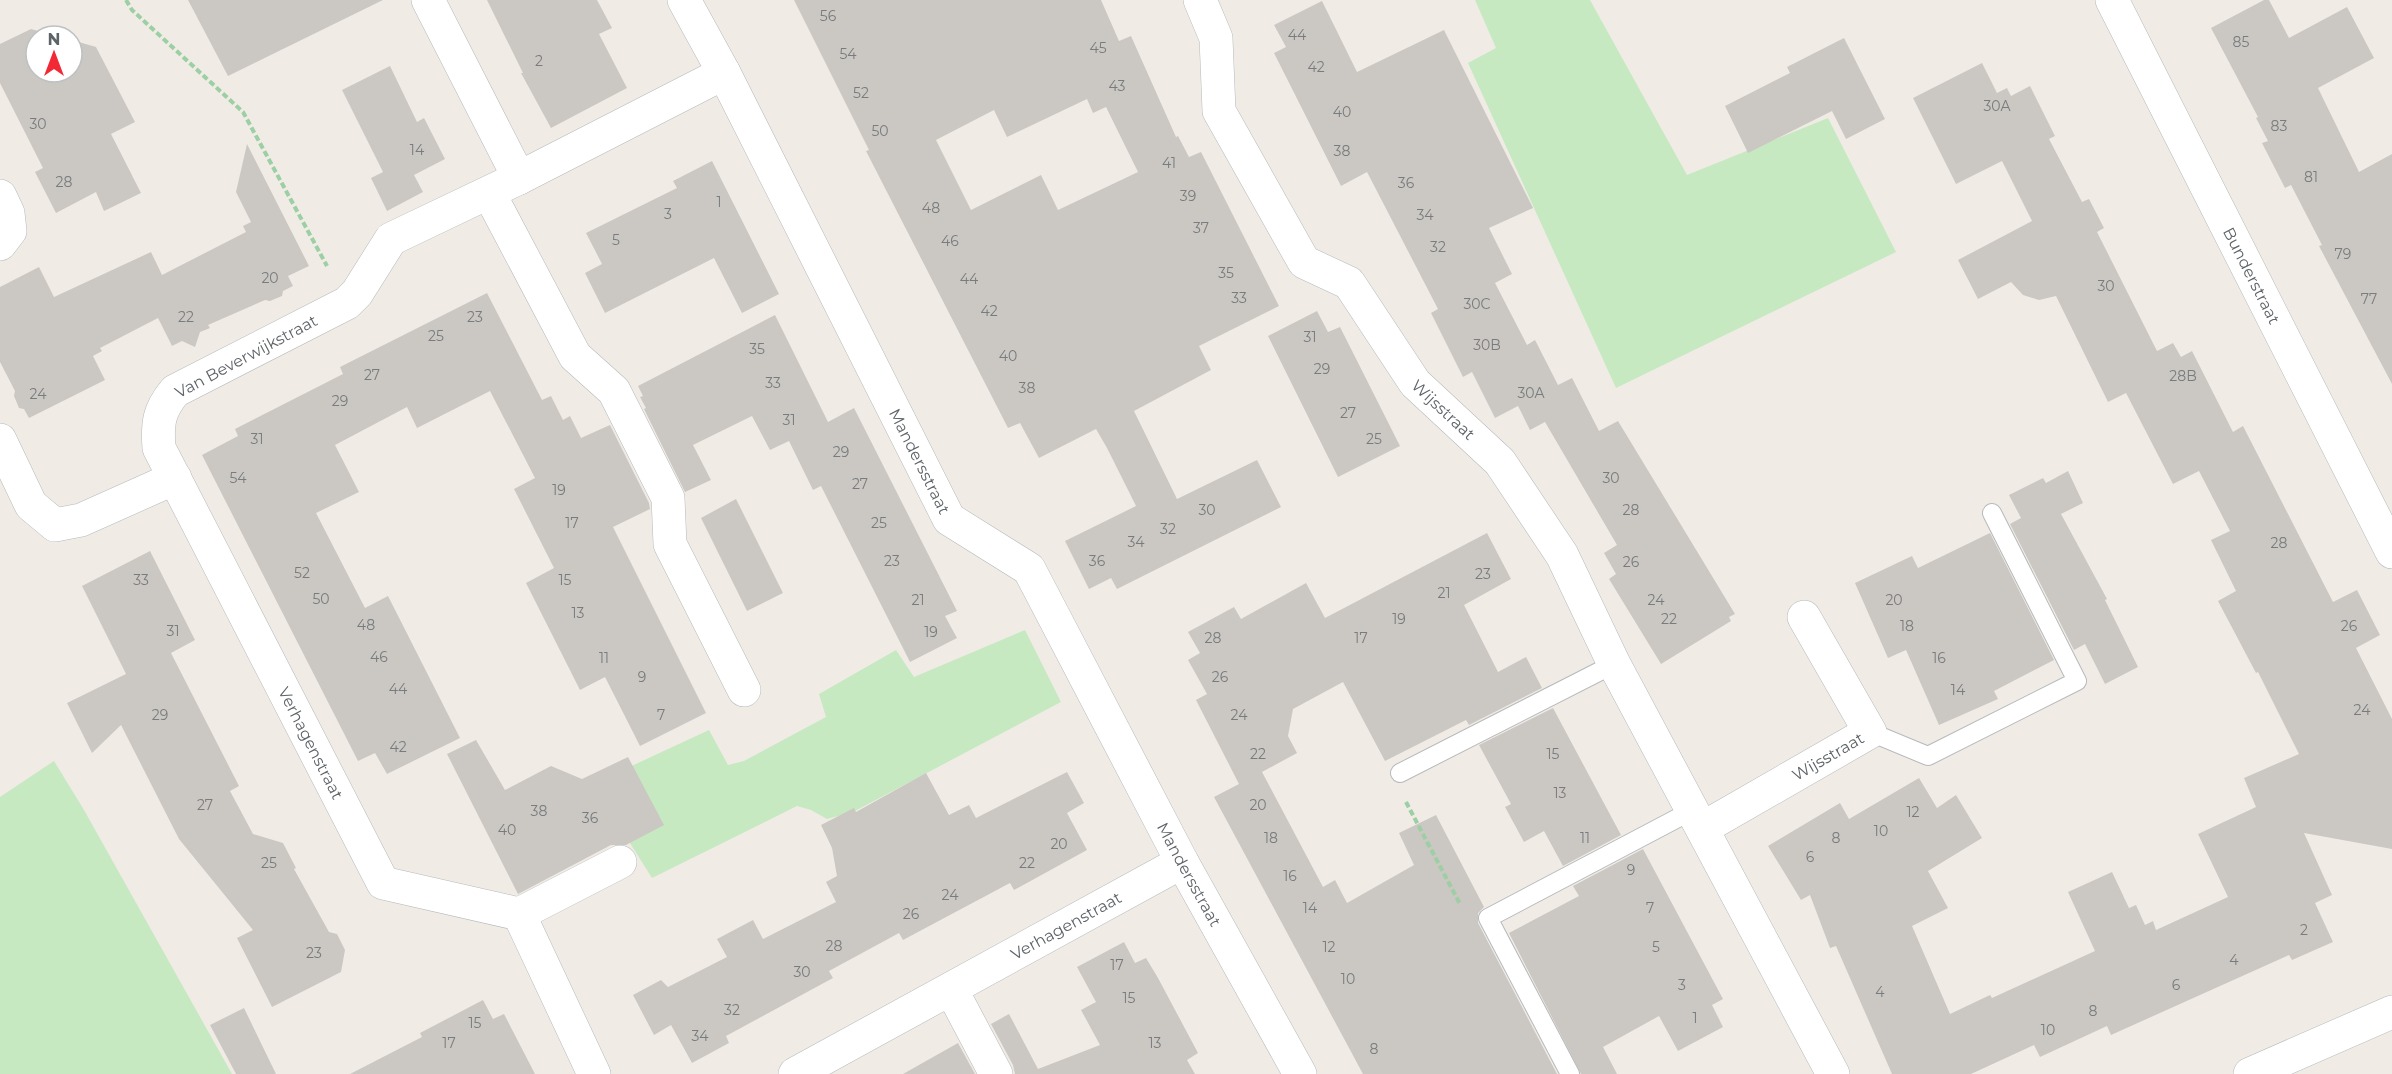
<svg xmlns="http://www.w3.org/2000/svg" width="2392" height="1074" font-family="Montserrat,sans-serif">
<style>
.green{fill:#c6e9c1}
.building{fill:#cbc7c2;fill-rule:evenodd}
.lines{fill:none;stroke-linecap:round;stroke-linejoin:round}
.service-casing{stroke:#b6b9bd;stroke-width:20}
.minor-casing{stroke:#b6b9bd;stroke-width:34}
.tertiary-casing{stroke:#b6b9bd;stroke-width:34}
.path{stroke:#9ccfa3;stroke-width:4;stroke-dasharray:6 3;stroke-linecap:butt}
.service{stroke:#fff;stroke-width:18}
.minor{stroke:#fff;stroke-width:33}
.tertiary{stroke:#fff;stroke-width:33}
.labels{text-anchor:middle;stroke-width:4.5;stroke-linejoin:round;paint-order:stroke}
.number-label{font-size:14px;fill:#787c7e}
.street-label{font-size:16px;fill:#5d6367;stroke:#fff}
</style>
<rect width="100%" height="100%" fill="#f0ece5"/>
<g class="green">
<polygon points="1475,0 1590,0 1687,175 1828,118 1896,252 1616,388 1468,63 1496,48"/>
<polygon points="1025,630 1061,702 853,812 827,819 811,810 797,806 652,878 623,832 610,776 709,730 728,765 744,761 826,717 819,694 896,650 914,677"/>
<polygon points="54,761 84,810 232,1074 0,1074 0,797"/>
</g>
<g class="building">
<polygon points="188,0 383,0 228,76"/>
<polygon points="487,0 597,0 612,28 599,34 627,88 551,128 521,73 523,73"/>
<path d="M 794,0 L 1101,0 L 1119,41 L 1131,36 L 1176,137 L 1178,136 L 1189,157 L 1201,152 L 1279,306 L 1199,346 L 1211,370 L 1134,411 L 1177,499 L 1257,460 L 1281,507 L 1117,589 L 1111,578 L 1089,589 L 1065,541 L 1136,506 L 1107,448 L 1096,429 L 1039,458 L 1020,423 L 1008,428 L 866,151 L 869,150 ZM 1087,99 L 1093,113 L 1106,107 L 1138,172 L 1058,210 L 1041,175 L 971,210 L 936,140 L 994,110 L 1007,137 Z"/>
<polygon points="2264,0 2269,0 2289,38 2347,7 2374,58 2318,88 2359,172 2392,154 2392,384 2319,246 2322,245 2291,185 2285,188 2262,143 2268,141 2256,118 2258,117 2211,28"/>
<polygon points="1322,1 1357,72 1444,30 1533,208 1489,228 1512,274 1495,283 1527,345 1535,340 1558,385 1572,378 1599,431 1618,421 1735,614 1729,617 1731,621 1661,664 1609,579 1616,574 1604,553 1617,545 1545,422 1530,430 1518,406 1495,418 1472,372 1463,377 1431,313 1438,309 1367,172 1341,186 1274,53 1286,47 1274,25"/>
<polygon points="31,29 57,36 36,36 36,72 72,72 72,40 96,47 135,122 111,134 141,193 104,211 96,192 56,213 35,172 43,168 0,83 0,44"/>
<polygon points="1844,38 1885,119 1846,139 1832,111 1748,153 1725,106 1790,73 1787,67"/>
<polygon points="1982,63 1997,93 2007,88 2011,96 2030,86 2055,136 2049,139 2082,202 2089,199 2104,228 2097,232 2157,351 2173,343 2181,357 2192,351 2233,432 2243,426 2333,602 2357,590 2380,635 2356,648 2392,719 2392,849 2304,833 2332,895 2315,903 2333,942 2292,960 2289,955 2111,1035 2107,1026 2040,1057 2034,1045 1971,1074 1892,1074 1836,946 1830,948 1810,895 1801,900 1768,846 1840,803 1849,819 1919,778 1937,808 1956,795 1982,838 1928,871 1948,908 1912,926 1950,1014 1990,995 1992,998 2095,951 2068,892 2112,872 2129,908 2136,905 2145,925 2153,921 2156,930 2228,897 2198,834 2256,807 2244,778 2299,754 2258,672 2256,673 2218,601 2236,591 2211,540 2230,531 2199,471 2173,484 2126,393 2108,402 2056,296 2039,300 2023,295 2011,282 1978,299 1958,260 2032,221 2002,161 1956,184 1913,98"/>
<polygon points="390,66 417,122 424,118 445,159 414,175 423,192 387,211 371,178 383,172 342,90"/>
<polygon points="247,144 309,266 288,276 293,286 283,291 282,296 270,301 265,300 208,325 210,328 200,332 195,347 182,341 172,346 158,318 100,348 102,351 93,356 105,380 29,418 24,409 19,408 14,396 15,391 0,362 0,287 39,267 54,297 151,252 162,275 246,232 243,226 251,222 236,192"/>
<polygon points="712,161 779,294 742,313 714,258 605,313 585,273 602,264 586,233 677,188 673,181"/>
<polygon points="487,293 542,400 551,396 563,420 570,416 581,438 610,425 649,503 650,509 613,527 706,713 640,746 605,677 580,690 526,583 554,568 514,489 535,478 490,391 417,428 407,407 335,445 359,492 316,513 365,608 388,596 460,738 387,774 375,753 358,761 202,455 238,436 235,429 343,374 340,367"/>
<polygon points="1317,311 1328,332 1340,327 1400,446 1338,477 1268,336"/>
<polygon points="775,315 828,422 854,408 957,611 945,616 957,638 910,662 821,486 813,490 789,441 770,450 752,416 693,445 711,480 685,492 644,409 646,408 640,397 643,396 638,386"/>
<polygon points="2068,471 2083,503 2061,514 2107,599 2105,600 2138,667 2105,684 2085,644 2074,650 2010,524 2021,518 2009,495 2043,478 2046,483"/>
<polygon points="736,499 783,593 747,611 701,518"/>
<polygon points="1487,533 1511,579 1464,605 1498,672 1526,657 1542,688 1469,725 1466,720 1385,761 1343,682 1293,709 1288,736 1297,753 1262,772 1323,887 1335,880 1347,903 1414,865 1399,833 1436,815 1484,907 1478,913 1478,923 1557,1074 1363,1074 1214,797 1239,784 1196,700 1207,694 1188,660 1200,653 1188,632 1234,607 1241,619 1306,583 1325,618"/>
<polygon points="1990,533 2054,660 1994,691 1998,699 1939,725 1906,650 1888,658 1855,583 1912,556 1918,568"/>
<polygon points="150,551 195,640 171,653 239,786 230,791 253,834 283,843 296,868 294,869 329,932 337,934 345,950 341,972 272,1007 237,938 253,930 179,839 121,725 92,753 67,703 126,674 82,586"/>
<polygon points="1553,708 1621,835 1563,866 1544,831 1524,842 1505,807 1511,804 1479,745"/>
<polygon points="476,740 505,790 551,766 582,779 628,757 664,825 626,845 611,845 518,894 447,754"/>
<polygon points="1067,772 1084,803 1067,813 1087,850 1014,890 1010,883 903,940 899,933 829,971 833,978 726,1036 729,1043 692,1063 671,1025 654,1035 633,995 661,980 668,987 727,957 717,939 753,920 763,939 836,902 826,882 837,876 832,848 821,825 854,808 856,812 926,773 949,815 969,805 976,818"/>
<polygon points="1643,849 1723,999 1712,1005 1723,1027 1678,1051 1659,1016 1603,1047 1617,1074 1581,1074 1509,933 1579,896 1573,886"/>
<polygon points="1124,942 1135,963 1146,958 1158,978 1198,1053 1187,1060 1195,1074 1015,1074 1013,1065 991,1024 1009,1014 1038,1069 1100,1045 1081,1010 1096,1002 1077,967"/>
<polygon points="483,1000 493,1019 504,1014 535,1074 350,1074 422,1037 420,1033"/>
<polygon points="244,1008 276,1074 236,1074 210,1025"/>
<polygon points="958,1043 975,1074 903,1074"/>
</g>
<g class="lines">
<defs>
<g id="service">
<polyline points="1870,732 1928,756 2077,681 1992,513"/>
<polyline points="1400,773 1614,664"/>
<polyline points="1570,1074 1488,918 1693,810"/>
</g>
<g id="minor">
<polyline points="428,0 519,178"/>
<path id="s1" d="M 684,0 L 724,73 L 949,519 L 1029,569 L 1182,862 L 1300,1074"/>
<path id="s2" d="M 1200,0 L 1216,38 L 1219,111 L 1304,262 L 1349,283 L 1415,383 L 1500,462 L 1562,555 L 1614,664 L 1833,1074"/>
<polyline points="489,193 575,356 614,391 668,498 670,544 744,690"/>
<polyline points="0,196 8,213 10,231 0,244"/>
<polyline points="0,440 31,505 55,525 81,520 175,478"/>
<path id="s3" d="M 1703,828 L 1870,732 L 1804,617"/>
<polyline points="519,914 620,862"/>
<polyline points="951,989 996,1074"/>
<path d="M 594,1074 L 519,914 L 383,883 L 159,448 C 157,423 159,410 175,391 L 347,303 L 357,293 L 391,239 L 519,178 L 724,73"/>
<path id="s4" d="M 795,1074 L 1182,862"/>
<polyline points="2250,1074 2392,1012"/>
</g>
<g id="tertiary">
<path id="s5" d="M 2112,0 L 2392,552"/>
</g>
</defs>
<use href="#service" class="service-casing"/>
<use href="#minor" class="minor-casing"/>
<use href="#tertiary" class="tertiary-casing"/>
<g class="path">
<polyline points="126,0 132,10 243,112 327,266"/>
<polyline points="1406,802 1460,904"/>
</g>
<use href="#service" class="service"/>
<use href="#minor" class="minor"/>
<use href="#tertiary" class="tertiary"/>
</g>
<g class="labels">
<g class="number-label">
<text x="828" y="21">56</text>
<text x="1297" y="40">44</text>
<text x="2241" y="47">85</text>
<text x="1098" y="53">45</text>
<text x="848" y="59">54</text>
<text x="539" y="66">2</text>
<text x="1316" y="72">42</text>
<text x="1117" y="91">43</text>
<text x="861" y="98">52</text>
<text x="1997" y="111">30A</text>
<text x="1342" y="117">40</text>
<text x="38" y="129">30</text>
<text x="2279" y="131">83</text>
<text x="880" y="136">50</text>
<text x="417" y="155">14</text>
<text x="1342" y="156">38</text>
<text x="1169" y="168">41</text>
<text x="2311" y="182">81</text>
<text x="64" y="187">28</text>
<text x="1406" y="188">36</text>
<text x="1188" y="201">39</text>
<text x="719" y="207">1</text>
<text x="931" y="213">48</text>
<text x="668" y="219">3</text>
<text x="1425" y="220">34</text>
<text x="1201" y="233">37</text>
<text x="616" y="245">5</text>
<text x="950" y="246">46</text>
<text x="1438" y="252">32</text>
<text x="2343" y="259">79</text>
<text x="1226" y="278">35</text>
<text x="270" y="283">20</text>
<text x="969" y="284">44</text>
<text x="2106" y="291">30</text>
<text x="1239" y="303">33</text>
<text x="2369" y="304">77</text>
<text x="1477" y="309">30C</text>
<text x="989" y="316">42</text>
<text x="186" y="322">22</text>
<text x="475" y="322">23</text>
<text x="436" y="341">25</text>
<text x="1310" y="342">31</text>
<text x="1487" y="350">30B</text>
<text x="757" y="354">35</text>
<text x="1008" y="361">40</text>
<text x="1322" y="374">29</text>
<text x="372" y="380">27</text>
<text x="2183" y="381">28B</text>
<text x="773" y="388">33</text>
<text x="1027" y="393">38</text>
<text x="1531" y="398">30A</text>
<text x="38" y="399">24</text>
<text x="340" y="406">29</text>
<text x="1348" y="418">27</text>
<text x="789" y="425">31</text>
<text x="257" y="444">31</text>
<text x="1374" y="444">25</text>
<text x="841" y="457">29</text>
<text x="238" y="483">54</text>
<text x="1611" y="483">30</text>
<text x="860" y="489">27</text>
<text x="559" y="495">19</text>
<text x="1207" y="515">30</text>
<text x="1631" y="515">28</text>
<text x="572" y="528">17</text>
<text x="879" y="528">25</text>
<text x="1168" y="534">32</text>
<text x="1136" y="547">34</text>
<text x="2279" y="548">28</text>
<text x="892" y="566">23</text>
<text x="1097" y="566">36</text>
<text x="1631" y="567">26</text>
<text x="302" y="578">52</text>
<text x="1483" y="579">23</text>
<text x="141" y="585">33</text>
<text x="565" y="585">15</text>
<text x="1444" y="598">21</text>
<text x="321" y="604">50</text>
<text x="918" y="605">21</text>
<text x="1656" y="605">24</text>
<text x="1894" y="605">20</text>
<text x="578" y="618">13</text>
<text x="1399" y="624">19</text>
<text x="1669" y="624">22</text>
<text x="366" y="630">48</text>
<text x="1907" y="631">18</text>
<text x="2349" y="631">26</text>
<text x="173" y="636">31</text>
<text x="931" y="637">19</text>
<text x="1213" y="643">28</text>
<text x="1361" y="643">17</text>
<text x="379" y="662">46</text>
<text x="604" y="663">11</text>
<text x="1939" y="663">16</text>
<text x="642" y="682">9</text>
<text x="1220" y="682">26</text>
<text x="398" y="694">44</text>
<text x="1958" y="695">14</text>
<text x="2362" y="715">24</text>
<text x="160" y="720">29</text>
<text x="661" y="720">7</text>
<text x="1239" y="720">24</text>
<text x="398" y="752">42</text>
<text x="1258" y="759">22</text>
<text x="1553" y="759">15</text>
<text x="1560" y="798">13</text>
<text x="205" y="810">27</text>
<text x="1258" y="810">20</text>
<text x="539" y="816">38</text>
<text x="1913" y="817">12</text>
<text x="590" y="823">36</text>
<text x="507" y="835">40</text>
<text x="1881" y="836">10</text>
<text x="1271" y="843">18</text>
<text x="1585" y="843">11</text>
<text x="1836" y="843">8</text>
<text x="1059" y="849">20</text>
<text x="1810" y="862">6</text>
<text x="269" y="868">25</text>
<text x="1027" y="868">22</text>
<text x="1631" y="875">9</text>
<text x="1290" y="881">16</text>
<text x="950" y="900">24</text>
<text x="1310" y="913">14</text>
<text x="1650" y="913">7</text>
<text x="911" y="919">26</text>
<text x="2304" y="935">2</text>
<text x="834" y="951">28</text>
<text x="1329" y="952">12</text>
<text x="1656" y="952">5</text>
<text x="314" y="958">23</text>
<text x="2234" y="965">4</text>
<text x="1117" y="970">17</text>
<text x="802" y="977">30</text>
<text x="1348" y="984">10</text>
<text x="1682" y="990">3</text>
<text x="2176" y="990">6</text>
<text x="1880" y="997">4</text>
<text x="1129" y="1003">15</text>
<text x="732" y="1015">32</text>
<text x="2093" y="1016">8</text>
<text x="1695" y="1023">1</text>
<text x="475" y="1028">15</text>
<text x="2048" y="1035">10</text>
<text x="700" y="1041">34</text>
<text x="449" y="1048">17</text>
<text x="1155" y="1048">13</text>
<text x="1374" y="1054">8</text>
</g>
<g class="street-label">
<text dy="6" stroke="none"><textPath href="#s5" startOffset="309">Bunderstraat</textPath></text>
<text transform="translate(246 356) rotate(-28)" y="6">Van Beverwijkstraat</text>
<text dy="6" stroke="none"><textPath href="#s2" startOffset="496">Wijsstraat</textPath></text>
<text dy="6" stroke="none"><textPath href="#s1" startOffset="518">Mandersstraat</textPath></text>
<text transform="translate(311 743) rotate(63)" y="6">Verhagenstraat</text>
<text dy="6" stroke="none"><textPath href="#s3" startOffset="144">Wijsstraat</textPath></text>
<text dy="6" stroke="none"><textPath href="#s1" startOffset="1022">Mandersstraat</textPath></text>
<text dy="6" stroke="none"><textPath href="#s4" startOffset="309">Verhagenstraat</textPath></text>
</g>
</g>
<g transform="translate(54 54)"><circle r="28" fill="#ffffff" stroke="#bec1c2" stroke-width="1.5"/>
<path d="M0-4.5L10 22L0 15L-10 22Z" fill="#f22935"/>
<text y="-9" font-size="16" font-weight="bold" text-anchor="middle" fill="#5d6367">N</text>
</g>
</svg>
